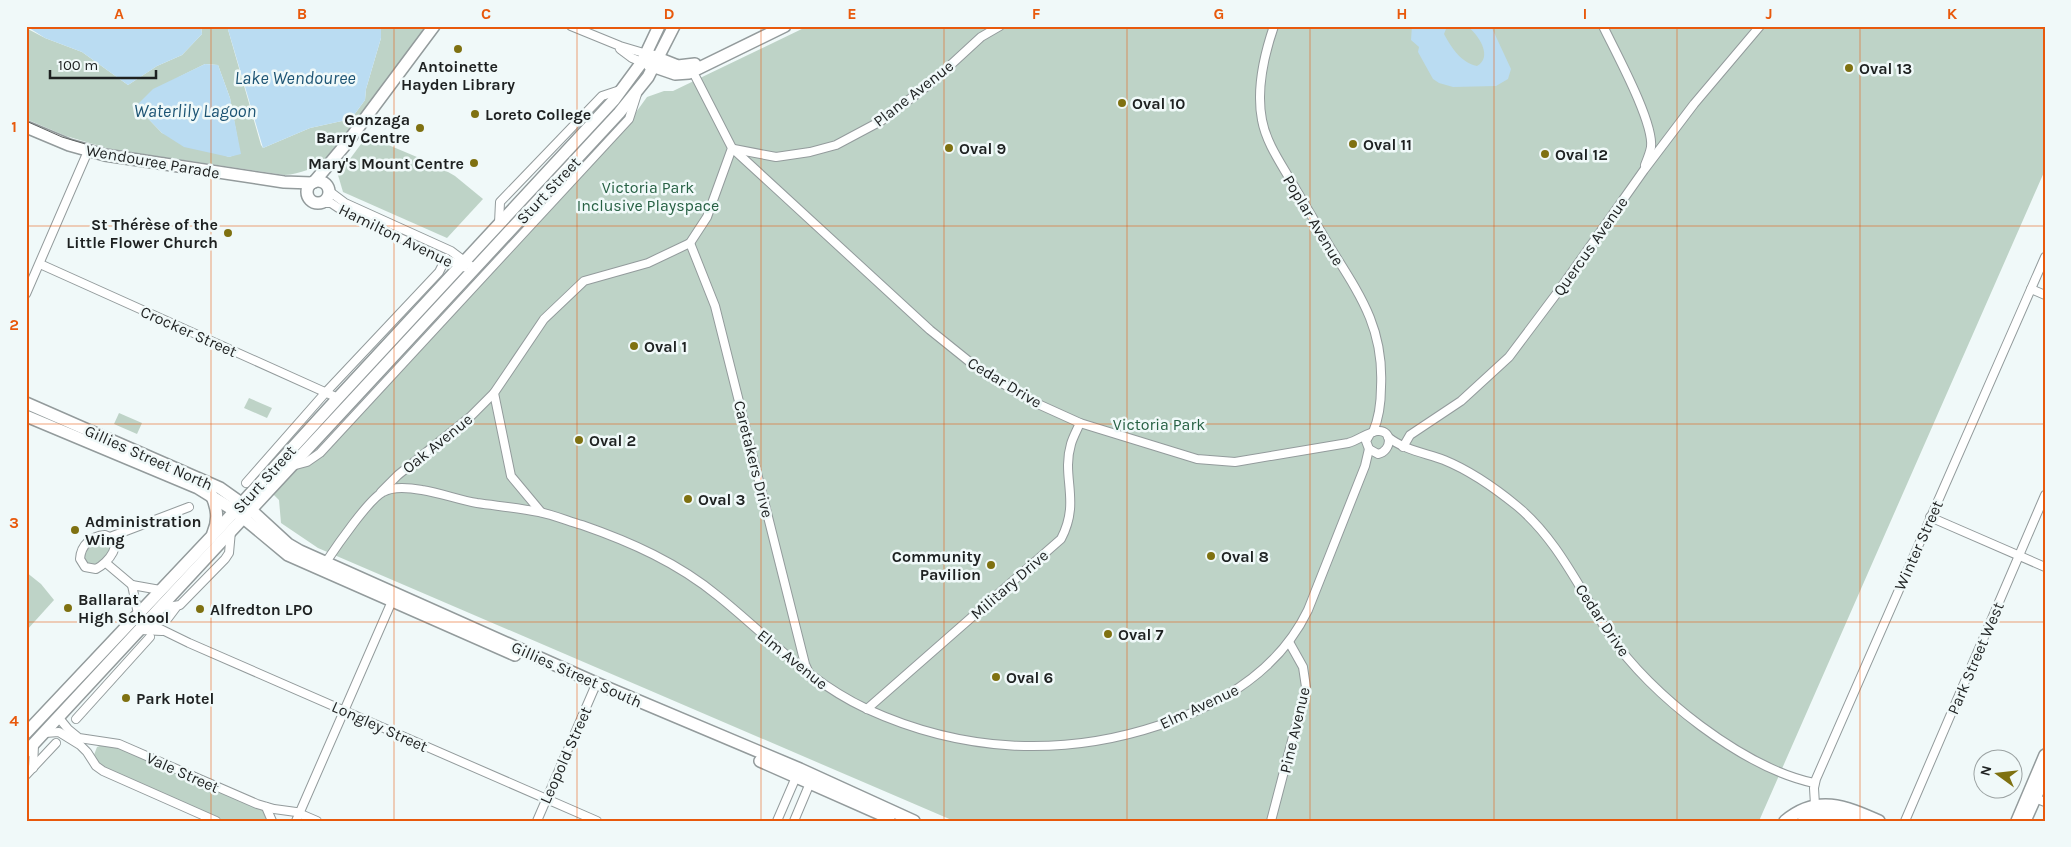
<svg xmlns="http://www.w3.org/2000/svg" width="2071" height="847" font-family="Karla,sans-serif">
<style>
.green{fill:#bed3c7;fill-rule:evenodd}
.water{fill:#badcf2}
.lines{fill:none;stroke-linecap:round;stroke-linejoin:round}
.street-casing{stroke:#939b9c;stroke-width:10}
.secondary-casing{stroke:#939b9c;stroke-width:14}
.street{stroke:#fff;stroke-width:8}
.secondary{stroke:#fff;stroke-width:11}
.tram{stroke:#5d6161;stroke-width:1}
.grid{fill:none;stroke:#e8590c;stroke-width:1;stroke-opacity:0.55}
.poi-dot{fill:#7f7111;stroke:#f0f9f9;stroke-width:2}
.labels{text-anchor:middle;stroke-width:5;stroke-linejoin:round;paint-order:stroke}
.poi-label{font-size:16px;font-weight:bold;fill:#1e2121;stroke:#f0f9f9;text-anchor:start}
.street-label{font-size:16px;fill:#1e2121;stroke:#f0f9f9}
.park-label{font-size:16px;fill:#276144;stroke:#f0f9f9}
.water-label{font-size:18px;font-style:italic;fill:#1d5474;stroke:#f0f9f9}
.neatline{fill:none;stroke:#e8590c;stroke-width:2}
.grid-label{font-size:16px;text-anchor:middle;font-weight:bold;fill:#e8590c}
</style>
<rect width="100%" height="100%" fill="#f0f9f9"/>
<g class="green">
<path d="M 201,26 L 227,26 L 261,145 L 263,148 L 310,128 L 351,119 L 365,100 L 366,89 L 381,38 L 381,26 L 426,26 L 328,159 C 315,168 300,174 285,175 L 110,149 L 66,136 L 26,119 L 26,28 L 45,38 L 82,52 L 128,85 L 157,66 L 182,55 L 202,34 ZM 205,64 L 218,65 L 230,98 L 240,153 L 229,157 L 162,133 L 136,106 L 179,77 Z"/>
<polygon points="808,26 2045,26 2045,170 1759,821 954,821 318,548 281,523 279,500 273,494 297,468 309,465 318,459 572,184 634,115 647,97 664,91 673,91"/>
<polygon points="367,136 436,165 455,176 483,199 447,238 343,192 338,175"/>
<polygon points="249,398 272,408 267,418 244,408"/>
<polygon points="119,413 142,423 137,434 114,424"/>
<path d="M 105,540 L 111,545 L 109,555 L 94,567 L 86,564 L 83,557 C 87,547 94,542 105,540 Z"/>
<polygon points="26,572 41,584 54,600 26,631"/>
<polygon points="105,744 112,744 260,808 264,810 268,821 223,821 106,770 100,766 94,755 97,747"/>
</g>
<g class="water">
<polygon points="26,26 201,26 202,34 182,55 157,66 128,85 82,52 45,38"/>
<polygon points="227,26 381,26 381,38 366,89 365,100 351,119 310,128 263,148"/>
<path d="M 1412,26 L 1451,26 L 1446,29 L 1444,34 C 1451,47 1461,63 1477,66 C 1493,57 1479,35 1467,26 L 1491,26 L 1511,69 L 1508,79 L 1496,86 L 1453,87 L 1439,83 L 1433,79 L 1418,52 L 1419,47 L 1411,40 Z"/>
<polygon points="205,64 218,65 230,98 241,154 229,157 184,147 162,133 136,106 153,89"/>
</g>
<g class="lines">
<defs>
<g id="street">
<polyline points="571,26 620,46 647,54"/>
<path d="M 1274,26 C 1264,55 1256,89 1262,120 C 1266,142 1280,162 1291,181 C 1304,203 1317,225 1330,247 C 1360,295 1384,328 1381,387 C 1381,402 1379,418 1373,432"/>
<path d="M 1603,26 C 1615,51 1654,122 1651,147 C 1650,153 1647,160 1645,165"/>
<polyline points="620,49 632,58 642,62"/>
<path d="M 732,148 L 930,330 L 981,371 L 1038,404 L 1080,423 L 1197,459 L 1235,462 L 1348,443 C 1357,441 1370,431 1378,431 C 1393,430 1392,451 1378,454 L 1369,449 L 1366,441 L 1370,434"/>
<polyline points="734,149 776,157 810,152 836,145 881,121 931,83 981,37 1000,26"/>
<polyline points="329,191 345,203 451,251 475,269"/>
<polyline points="318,203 331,203 349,215 464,267"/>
<polyline points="499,223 500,202 602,96 623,89"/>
<polyline points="690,243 715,306 805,664 809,673"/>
<polyline points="40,264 338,398"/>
<polyline points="2031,289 2045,295"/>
<polyline points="26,294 88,151"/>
<path d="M 1388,437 C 1404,450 1425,453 1444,460 C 1471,471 1495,488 1517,506 C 1559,541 1580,591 1610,635 C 1650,695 1744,768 1814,783"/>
<polyline points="1403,447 1410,435 1461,401 1509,357 1560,289 1644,170 1694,104 1760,26"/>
<polyline points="292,466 307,462 320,453 629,119 637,94"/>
<polyline points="246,483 326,392 439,272 446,258"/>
<polyline points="381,492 398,475 470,417 494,393"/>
<polyline points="541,512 511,476 494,393 544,319 584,281 648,263 690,243 707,217 732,148 693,72"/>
<polyline points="1930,517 2045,567"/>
<path d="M 105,535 C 126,542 108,563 96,569 L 85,567 L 80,559 C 81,544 92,536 105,535 Z"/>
<polyline points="110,537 189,507"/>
<path d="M 326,562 C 336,547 369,499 383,492 C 393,486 411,488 422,490 C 441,493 459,500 477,503 C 498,506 519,508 539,512 C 554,515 568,521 582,525 C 631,542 678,563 718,596 C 768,636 807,681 867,709 C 961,752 1061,758 1160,725 C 1221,705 1279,670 1308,610 L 1365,466 L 1369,449"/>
<polyline points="106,563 132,585 160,590"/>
<polyline points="132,585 138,614"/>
<polyline points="161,608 180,605 225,559 229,553 231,531"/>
<polyline points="168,618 177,606"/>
<polyline points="144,621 189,643 597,821"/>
<polyline points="140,630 162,631"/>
<path d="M 867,709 L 1061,539 C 1081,501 1061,478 1071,444 C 1073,437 1077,430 1080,423"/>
<polyline points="59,718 68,729 79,738 119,744 257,804 274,809 296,812 317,821"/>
<polyline points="76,719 150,637"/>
<polyline points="45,733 59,732 80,745 87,752 96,766 103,771 216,821"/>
<polyline points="33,768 34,745"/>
<polyline points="26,775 56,743"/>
<polyline points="2035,798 2045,802"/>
<polyline points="1815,805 1814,788 1816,779 2045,257"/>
<polyline points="266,807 272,821"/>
<polyline points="296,821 392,601"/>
<polyline points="537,821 594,689"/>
<polyline points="777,821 796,777"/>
<polyline points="794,821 810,783"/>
<polyline points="1271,821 1306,687 1303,667 1289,642"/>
<polyline points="1905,821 2045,495"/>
</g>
<g id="secondary">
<polyline points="653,56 678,66 695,64"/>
<polyline points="649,65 675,74 689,73 785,26"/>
<polyline points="26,127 69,145 105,155 284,182 312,183"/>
<circle cx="318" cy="192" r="11"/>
<polyline points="314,182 346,144 434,26"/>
<polyline points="26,403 220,488 251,510 288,544 300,551 596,683 800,769 914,821"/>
<polyline points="26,416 198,488 235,511 288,555 515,655"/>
<path d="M 211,494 C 217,508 219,519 213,533"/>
<polyline points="26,733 211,537 338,398 614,100 642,62 659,26"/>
<polyline points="26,752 619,113 648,77 674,26"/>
<polyline points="760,761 889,818"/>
<path d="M 1785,821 C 1817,794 1845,806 1879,821"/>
<path d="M 1803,821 C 1821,811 1839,814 1858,821"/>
<polyline points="2017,821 2045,755"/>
<polyline points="2025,821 2045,776"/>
</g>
</defs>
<use href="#street" class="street-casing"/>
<use href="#secondary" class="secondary-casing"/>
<use href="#street" class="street"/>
<use href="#secondary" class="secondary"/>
<polyline class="tram" points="26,121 62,137 92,146"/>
</g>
<path class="grid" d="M 211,26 L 211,821M 394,26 L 394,821M 577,26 L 577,821M 761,26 L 761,821M 944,26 L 944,821M 1127,26 L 1127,821M 1310,26 L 1310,821M 1494,26 L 1494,821M 1677,26 L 1677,821M 1860,26 L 1860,821M 26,226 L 2045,226M 26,424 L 2045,424M 26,622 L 2045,622"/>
<g class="poi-dot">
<circle cx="458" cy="49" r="5"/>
<circle cx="1849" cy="68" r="5"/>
<circle cx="1122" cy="103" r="5"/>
<circle cx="475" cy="114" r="5"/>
<circle cx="420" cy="128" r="5"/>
<circle cx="1353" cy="144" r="5"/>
<circle cx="949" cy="148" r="5"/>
<circle cx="1545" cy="154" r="5"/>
<circle cx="474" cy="163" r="5"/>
<circle cx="228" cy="233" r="5"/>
<circle cx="634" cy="346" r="5"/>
<circle cx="579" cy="440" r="5"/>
<circle cx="688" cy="499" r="5"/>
<circle cx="75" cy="530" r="5"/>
<circle cx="1211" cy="556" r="5"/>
<circle cx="991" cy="565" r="5"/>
<circle cx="68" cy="608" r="5"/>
<circle cx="200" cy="609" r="5"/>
<circle cx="1108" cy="634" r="5"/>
<circle cx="996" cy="677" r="5"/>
<circle cx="126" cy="698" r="5"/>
</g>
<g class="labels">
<g class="poi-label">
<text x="458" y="72" text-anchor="middle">Antoinette<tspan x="458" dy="18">Hayden Library</tspan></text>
<text x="1859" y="74">Oval 13</text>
<text x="1132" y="109">Oval 10</text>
<text x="485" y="120">Loreto College</text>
<text x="410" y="125" text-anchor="end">Gonzaga<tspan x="410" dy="18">Barry Centre</tspan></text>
<text x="1363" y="150">Oval 11</text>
<text x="959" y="154">Oval 9</text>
<text x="1555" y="160">Oval 12</text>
<text x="464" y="169" text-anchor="end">Mary's Mount Centre</text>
<text x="218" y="230" text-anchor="end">St Thérèse of the<tspan x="218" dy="18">Little Flower Church</tspan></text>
<text x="644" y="352">Oval 1</text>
<text x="589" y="446">Oval 2</text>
<text x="698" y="505">Oval 3</text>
<text x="85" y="527">Administration<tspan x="85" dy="18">Wing</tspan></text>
<text x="981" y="562" text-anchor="end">Community<tspan x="981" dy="18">Pavilion</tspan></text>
<text x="1221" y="562">Oval 8</text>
<text x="78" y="605">Ballarat<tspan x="78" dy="18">High School</tspan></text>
<text x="210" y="615">Alfredton LPO</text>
<text x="1118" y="640">Oval 7</text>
<text x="1006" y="683">Oval 6</text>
<text x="136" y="704">Park Hotel</text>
</g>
<g class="street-label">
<text transform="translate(913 93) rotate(-38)" y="6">Plane Avenue</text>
<text transform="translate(153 161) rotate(10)" y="6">Wendouree Parade</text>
<text transform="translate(548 190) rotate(-47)" y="6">Sturt Street</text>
<text transform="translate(1314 220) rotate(59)" y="6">Poplar Avenue</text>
<text transform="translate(396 235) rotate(26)" y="6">Hamilton Avenue</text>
<text transform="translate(1590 246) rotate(-55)" y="6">Quercus Avenue</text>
<text transform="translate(189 331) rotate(24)" y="6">Crocker Street</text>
<text transform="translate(1005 382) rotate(31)" y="6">Cedar Drive</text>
<text transform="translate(437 443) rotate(-39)" y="6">Oak Avenue</text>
<text transform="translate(149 457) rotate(24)" y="6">Gillies Street North</text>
<text transform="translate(754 459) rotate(76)" y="6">Caretakers Drive</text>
<text transform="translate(264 479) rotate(-48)" y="6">Sturt Street</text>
<text transform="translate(1918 545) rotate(-66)" y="6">Winter Street</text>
<text transform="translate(1009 584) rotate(-41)" y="6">Military Drive</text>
<text transform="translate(1603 620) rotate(56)" y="6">Cedar Drive</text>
<text transform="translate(1975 658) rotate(-67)" y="6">Park Street West</text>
<text transform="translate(793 659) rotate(39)" y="6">Elm Avenue</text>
<text transform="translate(577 674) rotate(24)" y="6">Gillies Street South</text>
<text transform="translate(1199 706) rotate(-25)" y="6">Elm Avenue</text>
<text transform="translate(380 726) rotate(24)" y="6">Longley Street</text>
<text transform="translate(1294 730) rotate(-77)" y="6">Pine Avenue</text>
<text transform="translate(565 755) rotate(-66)" y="6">Leopold Street</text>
<text transform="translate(183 772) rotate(24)" y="6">Vale Street</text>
</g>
<g class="park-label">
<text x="648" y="193">Victoria Park<tspan x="648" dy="18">Inclusive Playspace</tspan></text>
<text x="1159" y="430">Victoria Park</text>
</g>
<g class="water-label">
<text x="295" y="84">Lake Wendouree</text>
<text x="195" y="117">Waterlily Lagoon</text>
</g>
</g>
<rect width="2071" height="847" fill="none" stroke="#f0f9f9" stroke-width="55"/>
<g transform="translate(1998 774) rotate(285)"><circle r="24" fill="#f0f9f9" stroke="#9ca3a3"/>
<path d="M0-4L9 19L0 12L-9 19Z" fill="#7f7111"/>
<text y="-8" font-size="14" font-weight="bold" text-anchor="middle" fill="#1e2121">N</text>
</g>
<path d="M50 70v8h106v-8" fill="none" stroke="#1e2121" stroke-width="2.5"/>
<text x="58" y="70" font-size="15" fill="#1e2121" stroke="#f0f9f9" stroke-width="4" paint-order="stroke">100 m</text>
<rect x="28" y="28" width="2016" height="792" class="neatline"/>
<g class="grid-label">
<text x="119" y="19">A</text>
<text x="302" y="19">B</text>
<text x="486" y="19">C</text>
<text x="669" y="19">D</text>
<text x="852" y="19">E</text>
<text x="1036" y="19">F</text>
<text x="1219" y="19">G</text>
<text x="1402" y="19">H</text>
<text x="1585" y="19">I</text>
<text x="1769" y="19">J</text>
<text x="1952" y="19">K</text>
<text x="14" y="132">1</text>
<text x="14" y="330">2</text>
<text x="14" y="528">3</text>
<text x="14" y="726">4</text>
</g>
</svg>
